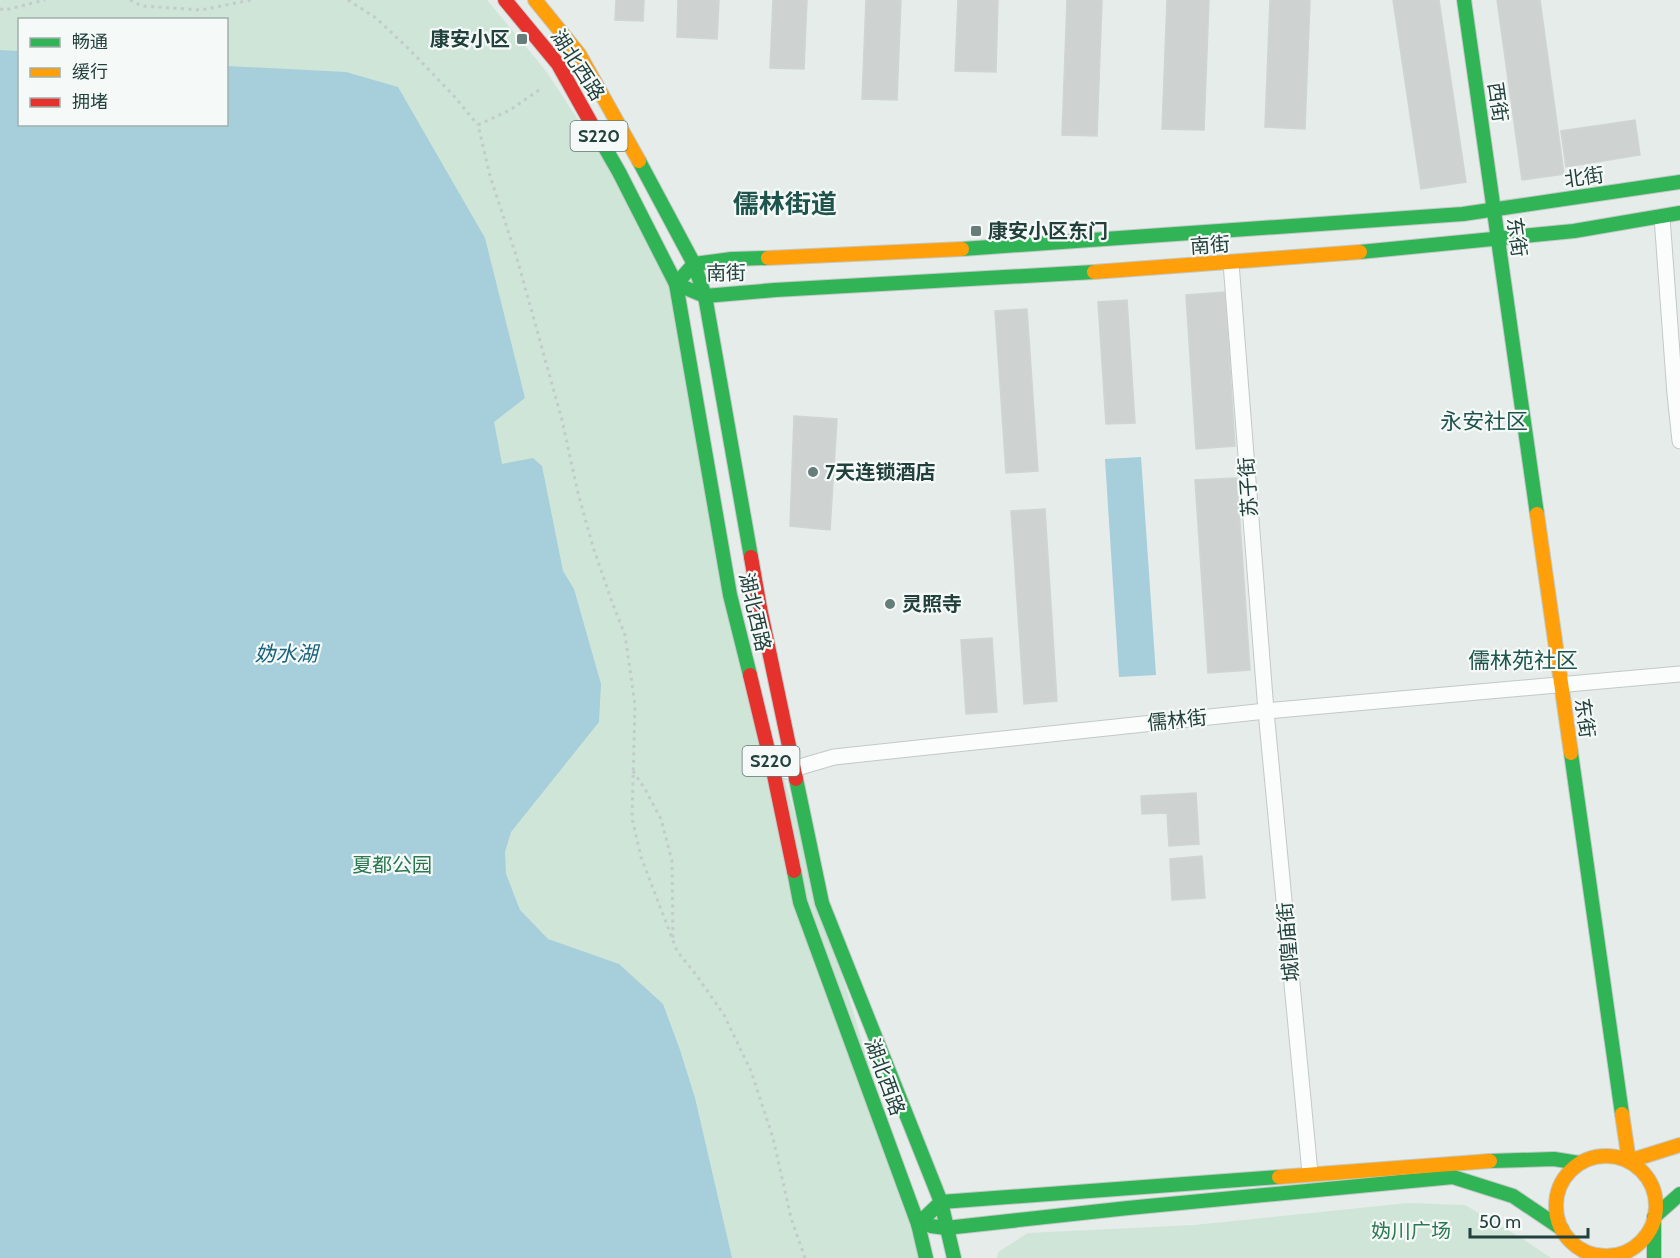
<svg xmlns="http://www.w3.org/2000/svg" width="1680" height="1258" font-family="Cabin,'Noto Sans SC',sans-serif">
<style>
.green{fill:#cfe5d8;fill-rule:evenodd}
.water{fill:#a6cedb}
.building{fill:#ced3d1;stroke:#cfd5d3;stroke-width:1.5}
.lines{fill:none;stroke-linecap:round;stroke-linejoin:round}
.street-casing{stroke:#c3c9c7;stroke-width:17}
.fast-casing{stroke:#c2c9c7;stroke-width:16}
.slow-casing{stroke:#c2c9c7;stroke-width:16}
.jam-casing{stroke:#c2c9c7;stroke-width:16}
.path{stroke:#c2ccca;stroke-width:3;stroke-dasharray:3 4.5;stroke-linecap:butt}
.street{stroke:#fbfcfc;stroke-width:15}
.fast{stroke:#30b455;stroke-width:14}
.slow{stroke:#ff9f0a;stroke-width:14}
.jam{stroke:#e5322d;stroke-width:14}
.poi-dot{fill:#677d79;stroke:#f5faf8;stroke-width:2}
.labels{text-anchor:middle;stroke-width:4.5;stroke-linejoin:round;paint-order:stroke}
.shield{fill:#f5faf8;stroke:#627874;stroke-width:1.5}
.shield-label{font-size:18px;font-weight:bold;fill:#23413c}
.poi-label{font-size:20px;font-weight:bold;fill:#23413c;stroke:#f5faf8;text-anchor:start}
.street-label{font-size:20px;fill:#23413c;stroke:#f5faf8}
.park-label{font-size:20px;fill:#2b7952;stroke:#f5faf8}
.water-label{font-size:21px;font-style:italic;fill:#1a647f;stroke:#f5faf8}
.quarter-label{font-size:22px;fill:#1e544c;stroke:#f5faf8}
.district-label{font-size:26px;font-weight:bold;fill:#1e544c;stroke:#f5faf8}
</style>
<rect width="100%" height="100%" fill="#e6ecea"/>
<g class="green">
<path d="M 0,0 L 487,0 L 546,71 L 615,176 L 676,284 L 730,595 L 926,1258 L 0,1258 ZM 20,20 L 226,20 L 226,124 L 20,124 Z"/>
<polygon points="1408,1203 1465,1205 1523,1239 1551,1258 997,1258 998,1252 1028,1233 1194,1225"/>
</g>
<g class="water">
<polygon points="0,50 19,51 20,124 226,124 227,66 346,72 398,87 485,238 525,398 494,422 502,464 533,458 542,466 563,571 574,589 601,684 599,722 511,832 505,852 506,874 520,910 548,939 619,964 663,1004 680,1050 695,1098 732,1258 0,1258"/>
<polygon points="1141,457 1156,675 1119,677 1105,459"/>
</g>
<g class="building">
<polygon points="616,0 644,0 643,21 615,20"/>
<polygon points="678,0 719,0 717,39 677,37"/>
<polygon points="773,0 807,0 804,69 770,68"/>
<polygon points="866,0 901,0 897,100 862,99"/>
<polygon points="958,0 998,0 996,72 955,71"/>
<polygon points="1067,0 1102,0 1097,136 1062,135"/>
<polygon points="1167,0 1209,0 1204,130 1162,129"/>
<polygon points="1270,0 1310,0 1305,129 1265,127"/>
<polygon points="1393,0 1439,0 1466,182 1421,189"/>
<polygon points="1497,0 1540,0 1564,174 1522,180"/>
<polygon points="1635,120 1640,155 1566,167 1561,131"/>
<polygon points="1225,292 1235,446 1196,449 1186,295"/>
<polygon points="1127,300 1135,423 1106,424 1098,302"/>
<polygon points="1027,309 1038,471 1006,473 995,311"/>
<polygon points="794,416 837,419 830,530 790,526"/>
<polygon points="1237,478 1250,670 1208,673 1195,480"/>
<polygon points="1045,509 1057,701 1024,704 1011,511"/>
<polygon points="992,638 997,712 966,714 961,640"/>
<polygon points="1196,793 1199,844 1169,846 1167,813 1142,814 1141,796"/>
<polygon points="1202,856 1205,898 1172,900 1170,859"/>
</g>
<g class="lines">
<defs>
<g id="street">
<polyline points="1662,217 1675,394 1680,441"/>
<polyline points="1231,263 1266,711 1310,1173"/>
<polyline points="786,771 834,757 1266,711 1680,674"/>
</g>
<g id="fast">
<polyline points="1464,0 1537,514"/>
<polyline points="596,132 619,172 676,284 730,595 750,675"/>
<polyline points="639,161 694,264 705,296 751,557"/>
<polyline points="962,249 1463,214 1680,182"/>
<polyline points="1360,252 1574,231 1680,213"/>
<polyline points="768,258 732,259 694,264 676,284 705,296 775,290 1094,272"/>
<polyline points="1571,753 1622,1114"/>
<polyline points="796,779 822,903 941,1202 954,1258"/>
<polyline points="794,871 800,902 918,1224 926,1258"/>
<polyline points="1490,1161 1554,1159 1579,1163"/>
<polyline points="918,1224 941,1202 1279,1177"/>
<polyline points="931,1226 946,1228 1128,1208 1453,1177 1513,1196 1562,1229"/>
<polyline points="1654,1258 1654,1217 1680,1194"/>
</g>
<g id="slow">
<polyline points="535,0 579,54 639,161"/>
<polyline points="768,258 962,249"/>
<polyline points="1094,272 1360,252"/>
<polyline points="1537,514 1571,753"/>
<polyline points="1622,1114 1629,1161 1680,1145"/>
<circle cx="1606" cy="1206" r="50"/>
<polyline points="1279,1177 1490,1161"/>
</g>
<g id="jam">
<polyline points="505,0 558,64 596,132"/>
<polyline points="751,557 760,608 796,779"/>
<polyline points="750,675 774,775 794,871"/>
</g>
</defs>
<use href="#street" class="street-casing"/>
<use href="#fast" class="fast-casing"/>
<use href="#slow" class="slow-casing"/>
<use href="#jam" class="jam-casing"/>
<g class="path">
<polyline points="130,0 142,6 201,10 251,0"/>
<polyline points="348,0 376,18 409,49 454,96 478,125"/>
<polyline points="0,9 5,10 45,0"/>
<polyline points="539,90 510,110 478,125 490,176 516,255 562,420 578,493 593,547 612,602 625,635 635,705 632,818 641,857 677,951 697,976 724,1015 751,1071 773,1138 791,1218 805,1258"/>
<polyline points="633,771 645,789 661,819 672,861 673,938"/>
</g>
<use href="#street" class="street"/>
<use href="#fast" class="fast"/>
<use href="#slow" class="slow"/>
<use href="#jam" class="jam"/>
</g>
<g class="poi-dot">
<rect x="516" y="33" width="12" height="12" rx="3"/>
<rect x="970" y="225" width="12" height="12" rx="3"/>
<circle cx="813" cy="472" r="6"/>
<circle cx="890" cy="604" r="6"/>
</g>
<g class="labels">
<g class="shield">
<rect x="570.5" y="121" width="57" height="30" rx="4.5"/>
<rect x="742.5" y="746" width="57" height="30" rx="4.5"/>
</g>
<g class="shield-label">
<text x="599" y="142">S220</text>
<text x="771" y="767">S220</text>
</g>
<g class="poi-label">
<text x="510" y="46" text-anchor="end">康安小区</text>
<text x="988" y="238">康安小区东门</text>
<text x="825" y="479">7天连锁酒店</text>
<text x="902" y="611">灵照寺</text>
</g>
<g class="street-label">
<text transform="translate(578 65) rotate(57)" y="7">湖北西路</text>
<text transform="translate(1498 102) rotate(82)" y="7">西街</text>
<text transform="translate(1584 177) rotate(-8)" y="7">北街</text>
<text transform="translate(1517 237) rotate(82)" y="7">东街</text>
<text transform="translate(1210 245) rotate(-4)" y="7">南街</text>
<text transform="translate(726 273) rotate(-1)" y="7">南街</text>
<text transform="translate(1248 487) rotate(-94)" y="7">苏子街</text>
<text transform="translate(755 612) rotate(77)" y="7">湖北西路</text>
<text transform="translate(1585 718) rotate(82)" y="7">东街</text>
<text transform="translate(1177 720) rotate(-6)" y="7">儒林街</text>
<text transform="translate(1288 942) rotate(-95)" y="7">城隍庙街</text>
<text transform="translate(885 1077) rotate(70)" y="7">湖北西路</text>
</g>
<g class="park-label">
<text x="392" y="872">夏都公园</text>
<text x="1411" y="1238">妫川广场</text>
</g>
<g class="water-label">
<text x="286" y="661">妫水湖</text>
</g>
<g class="quarter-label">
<text x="1484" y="429">永安社区</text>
<text x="1523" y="668">儒林苑社区</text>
</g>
<g class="district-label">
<text x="785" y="213">儒林街道</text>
</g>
</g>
<rect x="18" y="18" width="210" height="108" fill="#f5faf8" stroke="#a1b0ad" stroke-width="1.5"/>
<rect x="30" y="38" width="30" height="9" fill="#30b455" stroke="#a1b0ad" stroke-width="1.5"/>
<text x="72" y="48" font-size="18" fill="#23413c">畅通</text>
<rect x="30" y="68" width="30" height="9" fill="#ff9f0a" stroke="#a1b0ad" stroke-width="1.5"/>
<text x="72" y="78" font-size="18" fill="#23413c">缓行</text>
<rect x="30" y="98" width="30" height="9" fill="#e5322d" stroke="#a1b0ad" stroke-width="1.5"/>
<text x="72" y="108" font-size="18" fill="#23413c">拥堵</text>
<path d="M1470 1228v9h118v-9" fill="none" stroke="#23413c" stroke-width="3"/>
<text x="1479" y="1228" font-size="18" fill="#23413c" stroke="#f5faf8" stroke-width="4.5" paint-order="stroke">50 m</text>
</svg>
